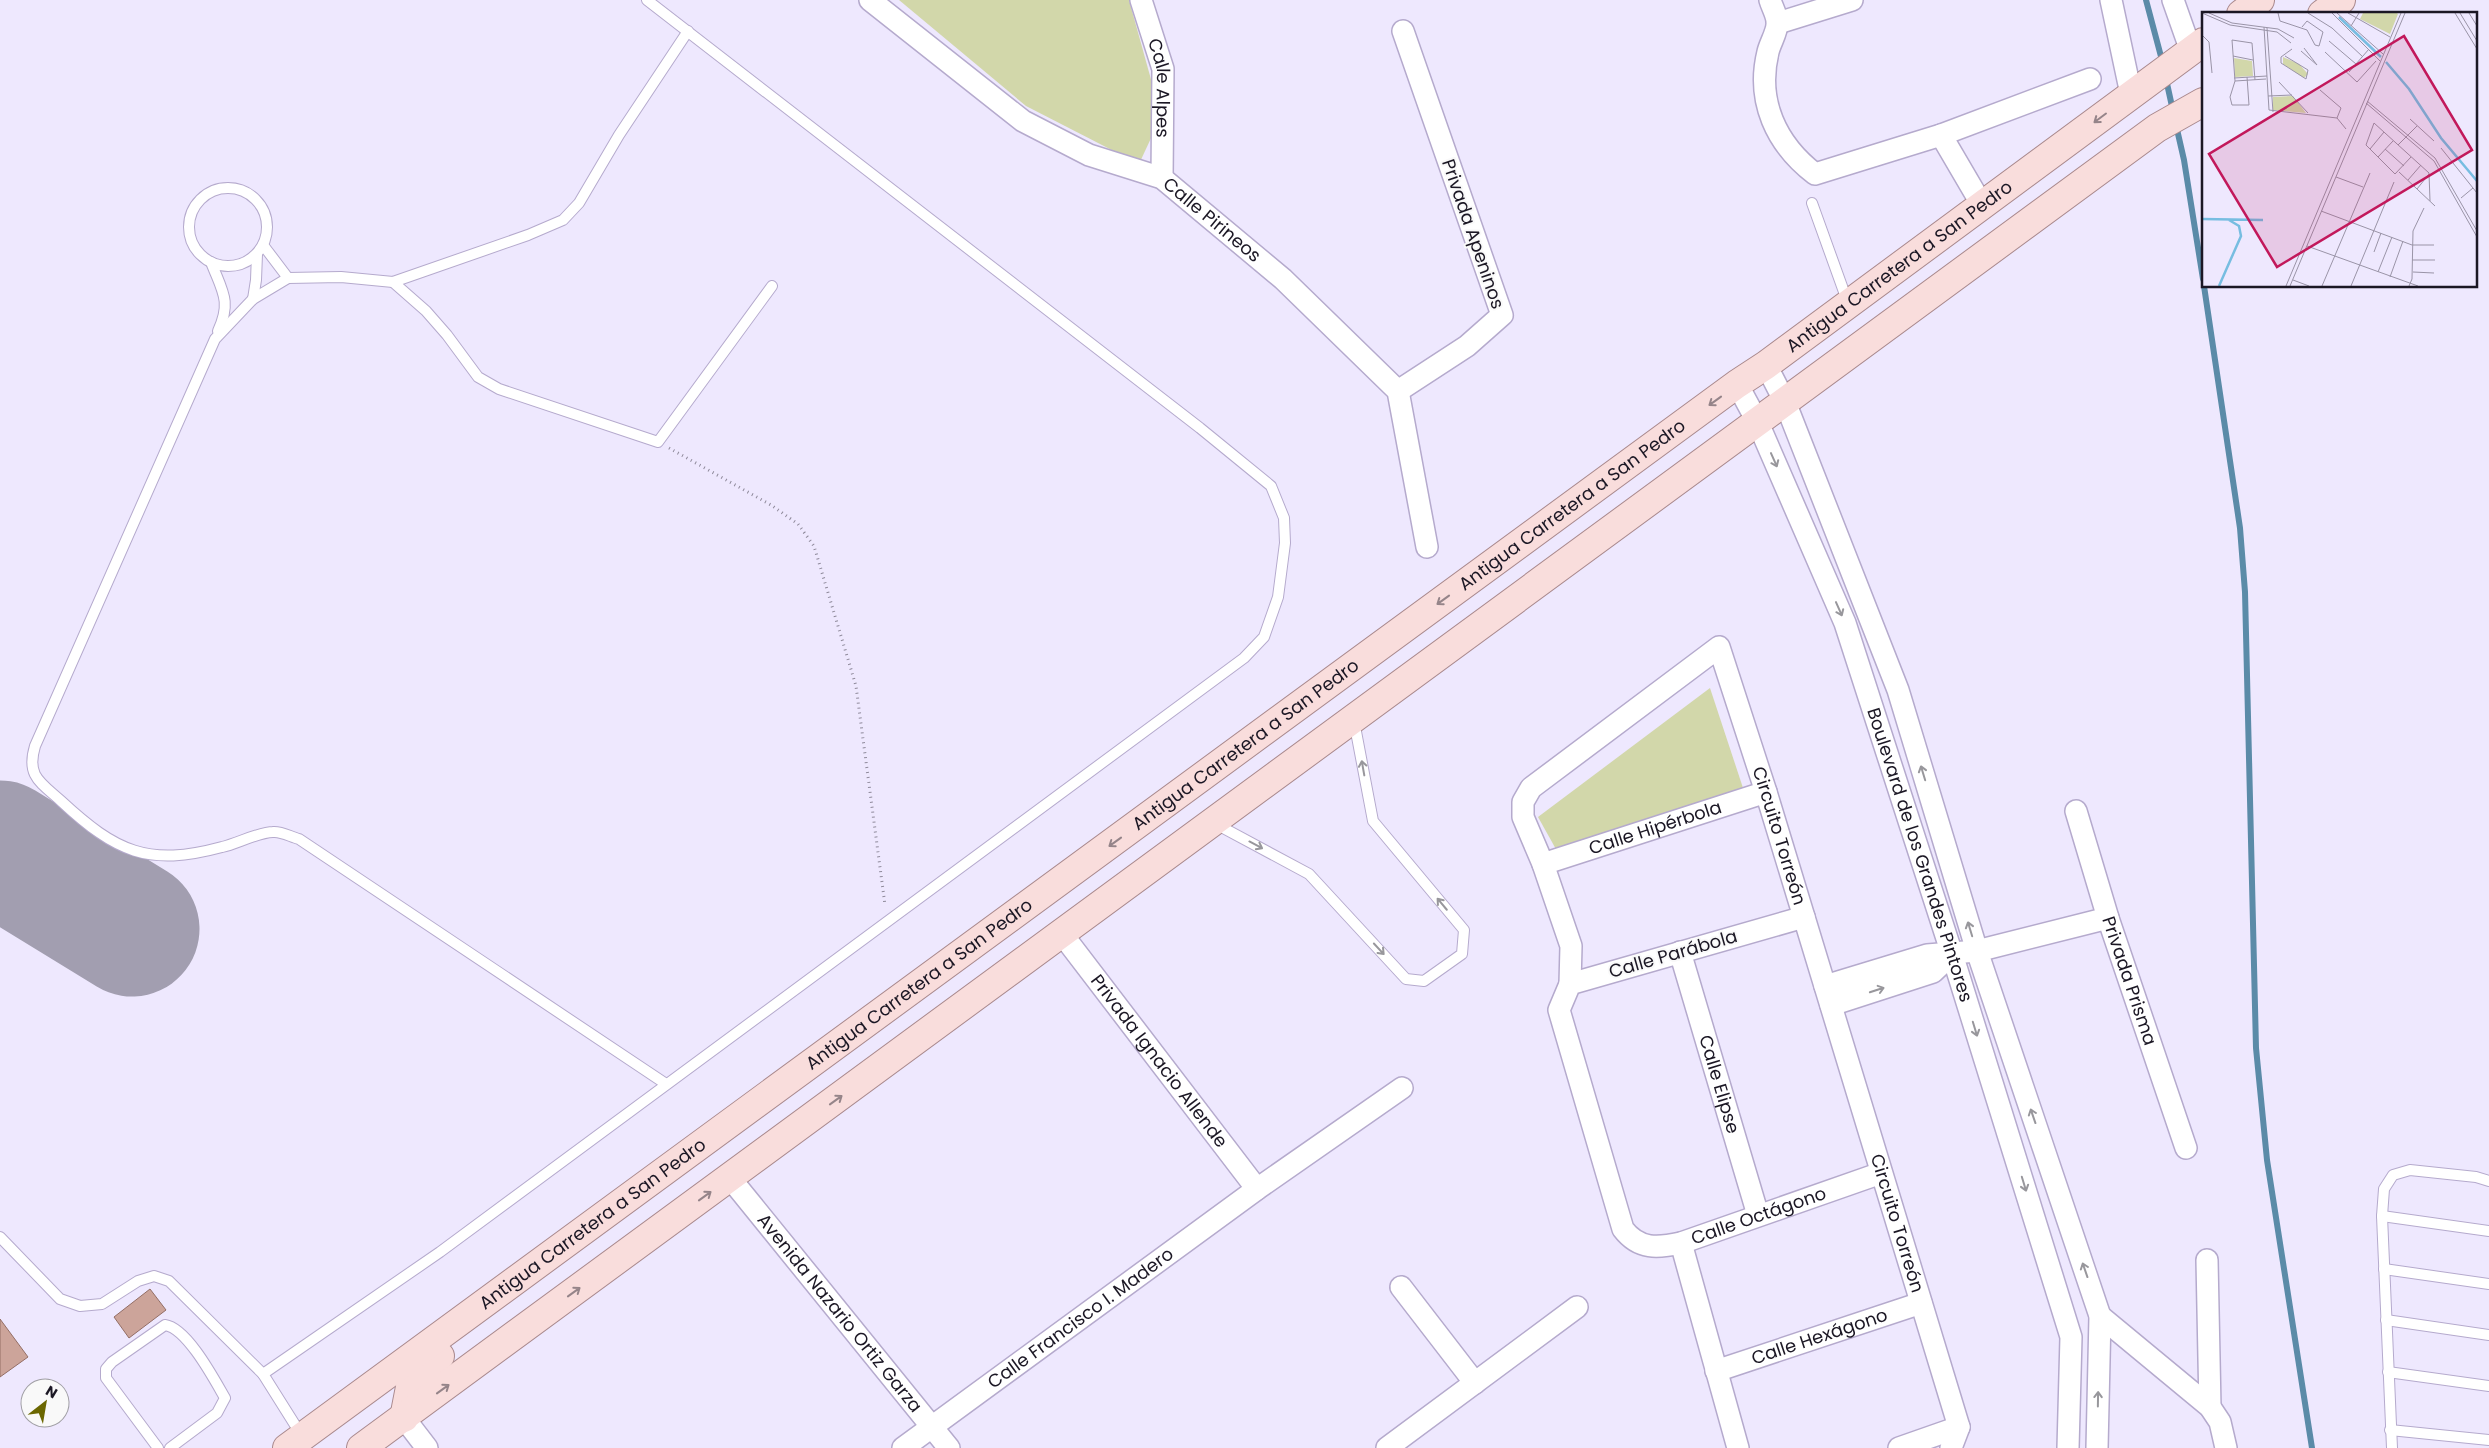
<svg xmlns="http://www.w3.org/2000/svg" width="2489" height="1448" font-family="Poppins,sans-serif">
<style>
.park{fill:#d2d7aa}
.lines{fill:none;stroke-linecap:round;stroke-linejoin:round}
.stream{stroke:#5b8ba8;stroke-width:6}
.runway{stroke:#a29eb0;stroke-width:135}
.building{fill:#cca49a;stroke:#936e65}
.service-casing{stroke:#b5aacd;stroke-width:12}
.minor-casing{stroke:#b5aacd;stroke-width:24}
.primary-casing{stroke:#a9898d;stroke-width:30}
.path{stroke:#8f8a9b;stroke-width:3;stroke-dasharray:1 4;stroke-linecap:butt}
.service{stroke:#fff;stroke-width:10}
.minor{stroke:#fff;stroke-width:21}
.primary{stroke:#f9dddc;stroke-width:28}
.oneway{stroke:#958489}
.oneway2{stroke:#98979c}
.labels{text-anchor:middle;stroke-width:4;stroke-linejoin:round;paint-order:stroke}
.street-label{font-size:18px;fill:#1b1724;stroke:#f9f9f9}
.inset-river{fill:none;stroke:#77bde1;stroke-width:2.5}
.inset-road{fill:none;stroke:#9a94a7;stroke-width:1}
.view{fill:#c2185b;fill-opacity:0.15;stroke:#c2185b;stroke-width:2.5}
.inset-edge{fill:none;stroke:#1b1724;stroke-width:2.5}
</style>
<rect width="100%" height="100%" fill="#eee8fe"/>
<g class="park">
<polygon points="899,0 1129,0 1152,83 1152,136 1139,164 1026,106"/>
<polygon points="1710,688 1745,794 1557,851 1538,817"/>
</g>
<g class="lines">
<g class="stream">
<polyline points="2146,0 2163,64"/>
<polyline points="2166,79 2173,111"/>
<polyline points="2176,125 2184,160 2203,279"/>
<polyline points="2204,286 2240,528 2245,592 2256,1048 2267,1160 2312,1448"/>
</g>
<polyline class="runway" points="0,848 132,929"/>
</g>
<g class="building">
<polygon points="150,1289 166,1310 129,1338 114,1317"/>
<polygon points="0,1319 28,1357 0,1377"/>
</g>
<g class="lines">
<defs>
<g id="service">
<circle cx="228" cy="227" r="39"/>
<polyline points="1812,203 1848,303"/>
<polyline points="263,245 288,278"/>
<path d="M 211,262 C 222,291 232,301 218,331"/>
<polyline points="393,282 426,311 447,335 478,377 499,389 658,442 772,286"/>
<polyline points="253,299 256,280 257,254"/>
<polyline points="1214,823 1309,874 1406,979 1424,981 1462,954 1464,930 1373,821 1354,721"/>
<path d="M 666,1084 L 299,839 C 291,837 281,831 273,832 C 259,832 236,844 222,847 C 148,867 116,852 61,801 C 40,782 26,776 35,746 L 215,339 L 253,299 L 288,278 L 341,277 L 393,282 L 528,235 L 563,220 L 579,203 L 619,135 L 688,31"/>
<polyline points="2382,1216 2489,1231"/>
<polyline points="0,1237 60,1299 80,1306 102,1304 138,1281 154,1276 169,1281 263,1374"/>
<polyline points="2384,1269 2489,1284"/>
<polyline points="2386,1320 2489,1335"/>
<polyline points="2388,1372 2489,1386"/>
<polyline points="2390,1430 2489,1440"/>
<polyline points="302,1436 263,1374 440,1252 1244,658 1264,637 1278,597 1285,543 1284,518 1271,486 1200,428 647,0"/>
<path d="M 158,1448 L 106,1378 L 106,1369 L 112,1362 L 165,1325 C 187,1328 214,1379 225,1398 L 217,1413 L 170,1448"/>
<polyline points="2392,1448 2382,1216 2384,1189 2393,1175 2410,1170 2476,1177 2489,1181"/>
</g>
<g id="minor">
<path id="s1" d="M 870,0 L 1023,121 L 1089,155 L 1162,178 L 1283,279 L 1398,391 L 1427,547"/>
<path id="s2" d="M 1141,0 L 1163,69 L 1162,178"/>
<path d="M 1770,0 C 1772,7 1777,15 1777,22 C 1778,31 1770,43 1768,52 C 1756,101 1776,144 1815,174 L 1941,135 L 2090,79"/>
<polyline points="2111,0 2131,94"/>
<polyline points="2173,0 2191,51"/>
<polyline points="1778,23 1852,0"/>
<polyline points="1941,135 1982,205"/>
<polyline points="1766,365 1785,402 1898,690 1977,951 2100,1316 2097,1448"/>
<path id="s3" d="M 1737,384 L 1758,423 L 1845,623 L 1952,954 L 2071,1337 L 2068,1448"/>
<polyline points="1398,391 1467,346 1502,315 1403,31"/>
<path id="s4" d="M 2076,811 L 2108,918 L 2186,1148"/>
<path id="s5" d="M 1543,864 L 1766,792"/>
<path id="s6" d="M 1804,917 L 1570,984 L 1559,1010 L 1623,1229 C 1639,1250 1658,1248 1681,1243 L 1881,1173"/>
<path id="s7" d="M 1062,934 L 1257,1189"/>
<path id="s8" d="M 1680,952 L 1758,1215"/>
<path id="s9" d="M 1570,984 L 1571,946 L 1543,864 L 1523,817 L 1523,802 L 1531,788 L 1719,647 L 1766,792 L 1959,1427 L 1951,1448"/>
<polyline points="1825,986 1927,955 1977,951 2108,918"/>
<polyline points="1831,1005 1933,972 1952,954"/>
<path id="s10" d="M 730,1178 L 949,1448"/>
<polyline points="1681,1243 1738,1448"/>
<polyline points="2207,1260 2210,1407"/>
<polyline points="1401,1287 1475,1383"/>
<polyline points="2100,1316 2210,1407 2220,1422 2226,1448"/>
<path id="s11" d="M 1716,1371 L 1921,1303"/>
<polyline points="404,1418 427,1448"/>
<path id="s12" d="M 903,1448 L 1257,1189 L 1402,1088"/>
<polyline points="1387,1448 1577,1307"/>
<polyline points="1899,1448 1959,1427"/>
</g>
<g id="primary">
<polyline points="2241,14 2260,0"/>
<polyline points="2322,14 2341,0"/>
<polyline points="404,1418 411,1382 440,1356"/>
<path id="s13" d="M 287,1448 L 1737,384 L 1766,365 L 2203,42"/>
<polyline points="361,1448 2157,128 2203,102"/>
</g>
</defs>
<use href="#service" class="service-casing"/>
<use href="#minor" class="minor-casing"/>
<use href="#primary" class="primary-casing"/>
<polyline class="path" points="669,448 771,505 798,524 814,546 856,686 885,905"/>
<use href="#service" class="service"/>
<use href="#minor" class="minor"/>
<use href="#primary" class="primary"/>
</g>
<defs><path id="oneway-shaft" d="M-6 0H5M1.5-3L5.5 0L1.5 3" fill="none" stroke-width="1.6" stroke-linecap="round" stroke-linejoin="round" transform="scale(1.25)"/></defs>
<g class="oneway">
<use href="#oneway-shaft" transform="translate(2100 118) rotate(143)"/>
<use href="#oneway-shaft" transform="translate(1715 401) rotate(144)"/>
<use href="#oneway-shaft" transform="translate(1443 600) rotate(144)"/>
<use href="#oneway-shaft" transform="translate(1115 842) rotate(144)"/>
<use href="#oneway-shaft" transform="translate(836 1100) rotate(-36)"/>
<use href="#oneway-shaft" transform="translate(705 1196) rotate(-36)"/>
<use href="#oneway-shaft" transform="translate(574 1292) rotate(-36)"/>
<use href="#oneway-shaft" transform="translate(443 1389) rotate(-36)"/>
</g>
<g class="oneway2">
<use href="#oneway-shaft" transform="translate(1774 460) rotate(66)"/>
<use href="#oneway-shaft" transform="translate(1839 609) rotate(66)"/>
<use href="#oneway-shaft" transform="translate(1363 768) rotate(-100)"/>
<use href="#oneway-shaft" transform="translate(1923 773) rotate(-107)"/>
<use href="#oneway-shaft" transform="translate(1256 845) rotate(28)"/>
<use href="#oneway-shaft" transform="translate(1442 904) rotate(-130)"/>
<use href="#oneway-shaft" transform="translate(1970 929) rotate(-107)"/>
<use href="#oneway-shaft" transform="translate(1379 949) rotate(47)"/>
<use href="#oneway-shaft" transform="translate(1877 990) rotate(-18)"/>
<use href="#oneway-shaft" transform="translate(1975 1029) rotate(73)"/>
<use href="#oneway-shaft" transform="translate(2033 1116) rotate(-109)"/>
<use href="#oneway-shaft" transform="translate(2024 1184) rotate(73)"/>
<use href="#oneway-shaft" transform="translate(2085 1270) rotate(-109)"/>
<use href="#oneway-shaft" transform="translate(2098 1399) rotate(-89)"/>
</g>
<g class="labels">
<g class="street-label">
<text dy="6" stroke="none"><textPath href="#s2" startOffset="91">Calle Alpes</textPath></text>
<text dy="6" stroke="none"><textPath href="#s1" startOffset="411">Calle Pirineos</textPath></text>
<text transform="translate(1473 234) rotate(71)" y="6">Privada Apeninos</text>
<text dy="6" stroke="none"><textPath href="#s13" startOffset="1999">Antigua Carretera a San Pedro</textPath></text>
<text dy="6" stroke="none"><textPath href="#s13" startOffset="1594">Antigua Carretera a San Pedro</textPath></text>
<text dy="6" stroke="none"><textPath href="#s13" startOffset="1189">Antigua Carretera a San Pedro</textPath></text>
<text dy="6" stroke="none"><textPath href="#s5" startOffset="118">Calle Hipérbola</textPath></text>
<text dy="6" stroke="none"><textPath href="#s9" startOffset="640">Circuito Torreón</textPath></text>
<text dy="6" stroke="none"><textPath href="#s3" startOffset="506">Boulevard de los Grandes Pintores</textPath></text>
<text transform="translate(1673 954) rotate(-16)" y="6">Calle Parábola</text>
<text dy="6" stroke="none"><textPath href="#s4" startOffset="178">Privada Prisma</textPath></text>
<text dy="6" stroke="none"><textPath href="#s13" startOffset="784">Antigua Carretera a San Pedro</textPath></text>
<text dy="6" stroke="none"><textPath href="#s7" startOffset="160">Privada Ignacio Allende</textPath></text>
<text dy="6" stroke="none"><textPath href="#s8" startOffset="138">Calle Elipse</textPath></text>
<text dy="6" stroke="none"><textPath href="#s6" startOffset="646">Calle Octágono</textPath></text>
<text dy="6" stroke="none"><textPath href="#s9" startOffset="1045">Circuito Torreón</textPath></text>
<text dy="6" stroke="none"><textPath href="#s13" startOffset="379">Antigua Carretera a San Pedro</textPath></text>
<text dy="6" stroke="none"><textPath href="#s10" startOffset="174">Avenida Nazario Ortiz Garza</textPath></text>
<text dy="6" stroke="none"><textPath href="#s12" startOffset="220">Calle Francisco I. Madero</textPath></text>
<text dy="6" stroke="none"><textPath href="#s11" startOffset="109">Calle Hexágono</textPath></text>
</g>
</g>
<g transform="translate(2202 12)">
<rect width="275" height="275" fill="#eee8fe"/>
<path d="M 161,1 L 195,1 L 196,2 L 188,22 L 158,7 ZM 81,45 L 97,52 L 106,62 L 102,66 L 81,52 ZM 32,46 L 50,49 L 51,64 L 33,65 ZM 91,84 L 104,101 L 71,98 L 71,85 Z" fill="#d2d7aa"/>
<path class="inset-river" d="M 137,5 L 179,45M 184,50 L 207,77 L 239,126 L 275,169M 0,207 L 61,208M 17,274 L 39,224 L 37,214 L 27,208"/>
<path class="inset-road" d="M 0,1 L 28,13 L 75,20 L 89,31M 7,1 L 30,11 L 76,17 L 92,26M 76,1 L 78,9 L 105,18 L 113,33 L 117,34 L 121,20 L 105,9 L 100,15M 106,1 L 130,16 L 161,45M 130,1 L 178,49M 135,1 L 181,42M 146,1 L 188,25M 253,1 L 275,37M 258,1 L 275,29M 267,1 L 275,14M 149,14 L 157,1M 62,15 L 67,98 L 135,106 L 144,117M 65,16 L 71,100M 0,23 L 7,30 L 10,61M 127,29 L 154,52M 99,39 L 115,53 L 102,36M 123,40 L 155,70 L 174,49M 31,44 L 51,48M 83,44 L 106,58 L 104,67 L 79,51 L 79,45 L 90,37M 147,60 L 167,37M 45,65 L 47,93 L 30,93 L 28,85 L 33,69 L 30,28 L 50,31 L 53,68M 32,66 L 65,64M 33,69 L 64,67M 77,70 L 106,101M 118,78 L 139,96 L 135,106M 66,84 L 90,83M 165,89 L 233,146 L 275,219M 164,91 L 232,149 L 275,225M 208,107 L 232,129M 196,133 L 215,114M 239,136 L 275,181M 168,137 L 182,120M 183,137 L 202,154M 176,145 L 164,133 L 172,111 L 227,161 L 228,189M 176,145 L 193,162 L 209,145M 176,145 L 191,129M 197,160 L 233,194M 134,165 L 161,175M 206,168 L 219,153M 215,177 L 227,162M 259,186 L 271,176M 119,199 L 210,233 L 232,233M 105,234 L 216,274M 172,240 L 179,221M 210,248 L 233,248M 176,260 L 190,225M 211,260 L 232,261M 188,265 L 201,229M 91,268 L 107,274M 84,274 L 199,1M 88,274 L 203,1M 120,274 L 168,161M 149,274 L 192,170M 207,274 L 210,267 L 211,219 L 222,196"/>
<path class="view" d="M 202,24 L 270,138 L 75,255 L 7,142 Z"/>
<rect width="275" height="275" class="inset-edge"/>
</g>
<g transform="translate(45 1403) rotate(31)"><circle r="24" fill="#f9f9f9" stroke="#a09fa4"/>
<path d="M0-4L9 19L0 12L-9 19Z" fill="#6b6700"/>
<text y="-8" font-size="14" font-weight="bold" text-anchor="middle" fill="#1b1724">N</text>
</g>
</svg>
